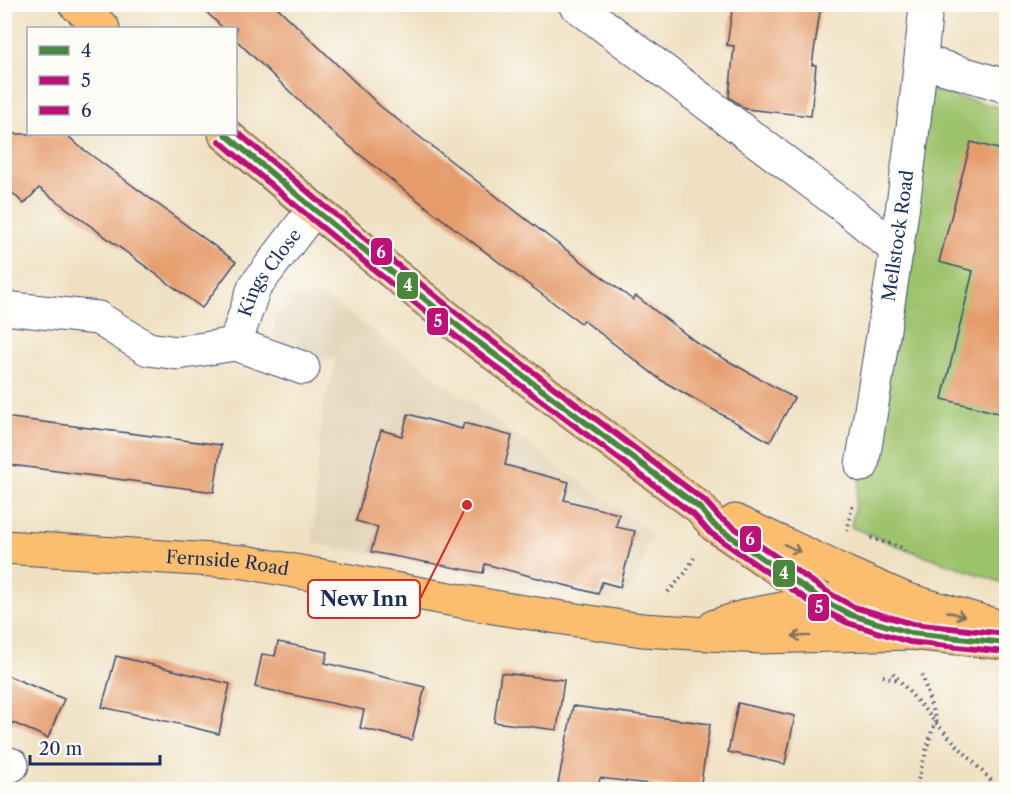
<svg xmlns="http://www.w3.org/2000/svg" width="1011" height="794" font-family="'Libre Caslon Text',serif">
<style>
.built{fill:#e1d2b6}
.green{fill:#9ec36d;stroke:#5c7966;stroke-width:1.5}
.building{fill:#e59b6a}
.lines{fill:none;stroke-linecap:round;stroke-linejoin:round}
.minor-casing{stroke:#3b4a6d;stroke-width:35}
.major-casing{stroke:#3b4a6d;stroke-width:35}
.highway-casing{stroke:#3b4a6d;stroke-width:35}
.path{stroke:#3b4a6d;stroke-width:4;stroke-dasharray:1.5 4.5;stroke-linecap:butt}
.minor{stroke:#fff;stroke-width:33}
.major{stroke:#fbbd6e;stroke-width:33}
.highway{stroke:#fbbd6e;stroke-width:33}
.bus-1-casing{stroke:#fdfcf7;stroke-width:10}
.bus-2-casing{stroke:#fdfcf7;stroke-width:10}
.bus-3-casing{stroke:#fdfcf7;stroke-width:10}
.bus-1{stroke:#4b863d;stroke-width:6}
.bus-2{stroke:#be1076;stroke-width:6}
.bus-3{stroke:#be1076;stroke-width:6}
.oneway{stroke:#806f65}
.labels{text-anchor:middle;stroke-width:6;stroke-linejoin:round;paint-order:stroke}
.street-label{font-size:18px;fill:#1b2f5e;stroke:#fdfcf7}
.leader{fill:none;stroke:#d62828;stroke-width:2}
.callout-dot{fill:#d62828;stroke:#fdfcf7;stroke-width:2}
.callout{fill:#fdfcf7;stroke:#d62828;stroke-width:2}
.callout-label{font-size:20px;text-anchor:middle;font-weight:bold;fill:#1b2f5e}
.line-badge{stroke:#fdfcf7;stroke-width:2}
.badge-label{font-size:16px;text-anchor:middle;font-weight:bold;fill:#fff}
</style>
<rect width="100%" height="100%" fill="#fdfcf7"/>
<filter id="ink" filterUnits="userSpaceOnUse"><feTurbulence type="fractalNoise" baseFrequency=".0167" numOctaves="2"/><feDisplacementMap in="SourceGraphic" scale="12" xChannelSelector="R" yChannelSelector="G"/><feConvolveMatrix kernelMatrix="1 2 1 2 8 2 1 2 1" color-interpolation-filters="sRGB"/></filter>
<filter id="wash" filterUnits="userSpaceOnUse"><feTurbulence type="fractalNoise" baseFrequency=".008" numOctaves="4" result="noise"/><feDisplacementMap in="SourceGraphic" scale="24" xChannelSelector="R" yChannelSelector="G"/><feGaussianBlur stdDeviation="1.35" result="paint"/><feColorMatrix in="noise" values="0 0 0 0 0 0 0 0 0 0 0 0 0 0 0 0 0 1.4 0 .05"/><feComposite in="paint" operator="in"/></filter>
<g filter="url(#wash)">
<rect width="100%" height="100%" fill="#efe0c1"/>
<polygon class="built" points="307,295 325,297 653,534 633,588 609,600 313,543 322,408 337,359 308,361 285,352 275,338 275,318 290,297"/>
<polygon class="green" points="918,87 1006,109 1006,584 903,548 851,527 862,465"/>
<g id="blocks">
<g class="building">
<polygon points="198,4 274,4 380,106 553,240 633,300 636,296 700,345 794,398 770,442 661,380 583,320 581,323 517,276 399,186 332,132 236,40 236,28 223,28"/>
<polygon points="733,4 769,4 820,11 812,65 816,65 811,116 746,109 729,97 734,46 727,45"/>
<polygon points="4,134 66,134 79,146 236,262 202,308 39,188 24,204 4,185"/>
<polygon points="971,142 1006,151 1006,415 942,399 973,271 939,262"/>
<polygon points="408,414 462,429 464,423 512,436 505,465 569,482 564,500 619,514 616,527 635,531 620,587 602,582 598,594 485,564 483,573 371,552 378,527 356,521 381,430 402,436"/>
<polygon points="4,417 221,445 214,492 4,464"/>
<polygon points="278,642 328,652 325,663 425,687 412,740 360,728 364,710 255,687 262,654 275,656"/>
<polygon points="116,656 230,684 219,734 179,724 102,707"/>
<polygon points="501,673 564,680 557,730 494,722"/>
<polygon points="4,674 64,699 48,738 4,719"/>
<polygon points="738,703 795,716 785,764 728,752"/>
<polygon points="573,706 710,724 700,789 690,789 600,778 598,789 557,789"/>
</g>
</g>
</g>
<g filter="url(#ink)">
<use href="#blocks" fill-opacity="0" stroke="#3b4a6d" stroke-width="1.5"/>
<g class="lines">
<defs>
<g id="minor">
<polyline points="575,4 846,208 897,250"/>
<polyline points="921,61 1006,86"/>
<polyline points="4,308 98,318 148,349 178,353 235,344 303,368"/>
<path id="s1" d="M 235,344 L 254,288 L 314,209"/>
<path id="s2" d="M 862,465 C 887,312 913,159 926,4"/>
<polyline points="4,762 12,765"/>
</g>
<g id="major">
<polyline points="75,4 103,28"/>
<polyline points="225,134 314,209 474,339 700,508 714,525 824,601 851,615 902,631"/>
<polyline points="735,521 846,573 905,599"/>
</g>
<g id="highway">
<path id="s3" d="M 4,547 L 245,562 L 505,609 L 642,630 L 760,637 L 911,633 L 1006,643"/>
<polyline points="715,626 750,615 824,601 847,599 905,599 1001,627"/>
</g>
</defs>
<use href="#minor" class="minor-casing"/>
<use href="#major" class="major-casing"/>
<use href="#highway" class="highway-casing"/>
<g class="path">
<polyline points="847,531 853,503"/>
<polyline points="871,538 903,548 904,554"/>
<polyline points="668,592 686,572 694,558"/>
<polyline points="893,673 936,723 1000,790"/>
<polyline points="883,676 898,680"/>
<polyline points="921,790 917,784 932,730 936,723 922,674"/>
</g>
<use href="#minor" class="minor"/>
<use href="#major" class="major"/>
<use href="#highway" class="highway"/>
<defs>
<polyline id="bus-1" points="225,134 314,209 474,339 700,508 714,525 824,601 851,615 911,633 1006,643"/>
<polyline id="bus-2" points="219,141 308,216 468,346 694,515 709,532 819,608 848,623 909,642 1005,652"/>
<polyline id="bus-3" points="236,131 320,202 480,332 705,501 720,518 829,593 854,607 913,624 1006,634"/>
</defs>
<use href="#bus-1" class="bus-1-casing"/>
<use href="#bus-2" class="bus-2-casing"/>
<use href="#bus-3" class="bus-3-casing"/>
<use href="#bus-1" class="bus-1"/>
<use href="#bus-2" class="bus-2"/>
<use href="#bus-3" class="bus-3"/>
</g>
<defs><path id="oneway-shaft" d="M-6 0H5M1.5-3L5.5 0L1.5 3" fill="none" stroke-width="1.6" stroke-linecap="round" stroke-linejoin="round" transform="scale(1.5)"/></defs>
<g class="oneway">
<use href="#oneway-shaft" transform="translate(792 548) rotate(26)"/>
<use href="#oneway-shaft" transform="translate(956 614) rotate(16)"/>
<use href="#oneway-shaft" transform="translate(801 636) rotate(179)"/>
</g>
</g>
<g class="labels">
<g class="street-label">
<text dy="6" stroke="none"><textPath href="#s2" startOffset="232">Mellstock Road</textPath></text>
<text dy="6" stroke="none"><textPath href="#s1" startOffset="80">Kings Close</textPath></text>
<text dy="6" stroke="none"><textPath href="#s3" startOffset="224">Fernside Road</textPath></text>
</g>
</g>
<path class="leader" d="M467 505L420 599"/>
<circle class="callout-dot" cx="467" cy="505" r="6"/>
<rect class="callout" x="308" y="580" width="112" height="38" rx="6"/>
<g class="callout-label">
<text x="364" y="606">New Inn</text>
</g>
<g class="line-badge">
<rect x="370" y="237" width="23" height="29" rx="6" fill="#be1076"/>
<rect x="396" y="271" width="23" height="29" rx="6" fill="#4b863d"/>
<rect x="426" y="307" width="23" height="29" rx="6" fill="#be1076"/>
<rect x="739" y="525" width="23" height="28" rx="6" fill="#be1076"/>
<rect x="772" y="559" width="24" height="29" rx="6" fill="#4b863d"/>
<rect x="807" y="593" width="23" height="29" rx="6" fill="#be1076"/>
</g>
<g class="badge-label">
<text x="381" y="258">6</text>
<text x="408" y="291">4</text>
<text x="438" y="327">5</text>
<text x="750" y="545">6</text>
<text x="784" y="579">4</text>
<text x="819" y="613">5</text>
</g>
<rect width="1011" height="794" fill="none" stroke="#fdfcf7" stroke-width="24"/>
<rect x="27" y="27" width="210" height="108" fill="#fdfcf7" stroke="#a3aaba" stroke-width="1.5"/>
<rect x="39" y="46" width="30" height="9" fill="#4b863d" stroke="#a3aaba" stroke-width="1.5"/>
<text x="81" y="57" font-size="18" fill="#1b2f5e">4</text>
<rect x="39" y="76" width="30" height="9" fill="#be1076" stroke="#a3aaba" stroke-width="1.5"/>
<text x="81" y="87" font-size="18" fill="#1b2f5e">5</text>
<rect x="39" y="106" width="30" height="9" fill="#be1076" stroke="#a3aaba" stroke-width="1.5"/>
<text x="81" y="117" font-size="18" fill="#1b2f5e">6</text>
<path d="M30 755v9h130v-9" fill="none" stroke="#1b2f5e" stroke-width="3"/>
<text x="39" y="755" font-size="18" fill="#1b2f5e" stroke="#fdfcf7" stroke-width="4.5" paint-order="stroke">20 m</text>
</svg>
